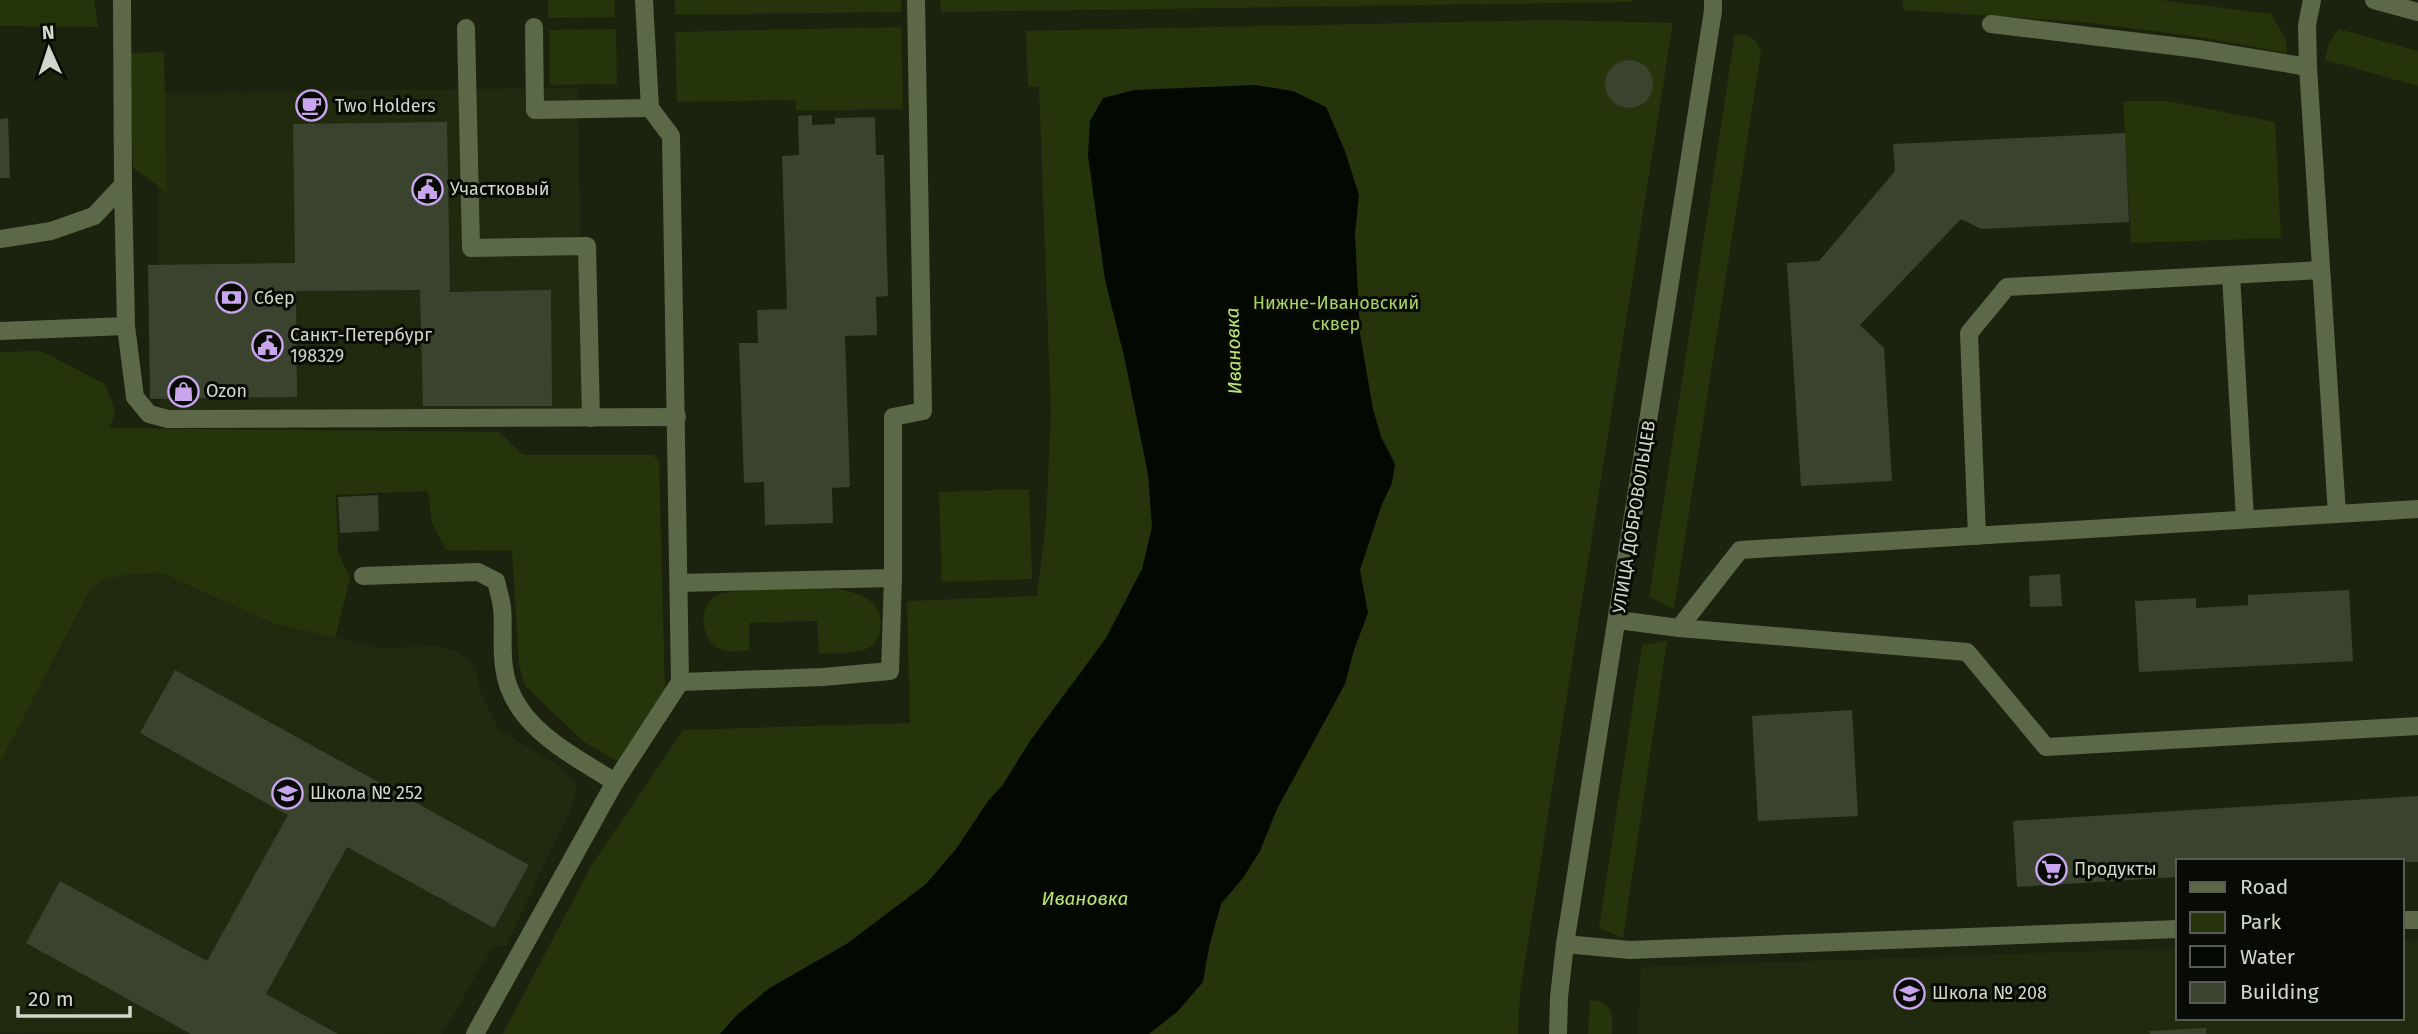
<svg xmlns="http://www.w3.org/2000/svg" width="2418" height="1034" font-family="'Fira Sans',sans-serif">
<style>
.built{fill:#202a0f}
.green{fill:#25340a}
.water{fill:#030900}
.building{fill:#3a432d}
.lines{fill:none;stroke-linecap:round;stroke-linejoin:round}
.minor{stroke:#5b6948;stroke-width:18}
.labels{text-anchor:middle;stroke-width:6;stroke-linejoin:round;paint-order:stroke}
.poi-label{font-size:18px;fill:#d1d7ca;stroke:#070b04;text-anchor:start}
.park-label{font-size:18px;fill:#abd467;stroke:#070b04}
.street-label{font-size:18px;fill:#d1d7ca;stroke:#070b04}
.water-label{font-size:19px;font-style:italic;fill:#bce678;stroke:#070b04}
</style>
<rect width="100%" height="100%" fill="#1b230e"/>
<g class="built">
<polygon points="578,88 582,418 161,423 157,93"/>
<polygon points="0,541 90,588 106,579 131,574 161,573 273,623 379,648 435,646 457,651 475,667 482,697 498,729 561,767 576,784 574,802 506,945 492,948 442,1034 0,1033"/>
<polygon points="2418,940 2418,1034 1638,1034 1641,967 2178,948 2178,1018 2402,1018 2402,941"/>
</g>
<g class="green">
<polygon points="0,0 94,0 98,27 0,26"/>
<polygon points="548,0 615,0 615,17 548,18"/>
<polygon points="675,0 901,0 901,12 675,15"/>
<polygon points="940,0 1631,0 1632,2 941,12"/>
<polygon points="1903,0 2161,0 2271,14 2286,39 2287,53 2199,37 2082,22 1903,10"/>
<polygon points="1553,20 1673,23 1520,993 1518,1034 503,1034 591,866 683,730 910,723 907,601 1037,596 1046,521 1051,414 1039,87 1028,87 1026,31"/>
<polygon points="901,27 903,109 796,111 796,100 677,102 675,32"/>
<polygon points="616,29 617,84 550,85 549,30"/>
<polygon points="2339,29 2418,51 2418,86 2325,60 2329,42"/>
<path d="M 1735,34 C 1750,35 1756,37 1761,52 L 1674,609 L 1649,597 Z"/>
<polygon points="164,52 167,192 133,168 130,53"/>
<polygon points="2123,101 2167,101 2275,122 2281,238 2131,243"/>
<polygon points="41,351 105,384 115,411 110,428 499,432 523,455 653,455 659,462 665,689 621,763 584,742 525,686 519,664 512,551 446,550 432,523 428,491 336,495 338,552 350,578 335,638 273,623 161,573 131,574 107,579 91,588 0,762 0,352"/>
<polygon points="1029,489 1032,579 942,582 939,492"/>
<path d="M 834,589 C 859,592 885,600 880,630 C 879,638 875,644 868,648 C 854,655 835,653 819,653 L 817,621 L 749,623 L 749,650 C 741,651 730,653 722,650 C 702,644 696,607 715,596 C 731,587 811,590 834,589 Z"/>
<polygon points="1667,641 1623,938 1599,928 1642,645"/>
<path d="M 1590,1000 C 1614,1001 1613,1014 1612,1034 L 1588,1034 Z"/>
</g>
<polygon class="water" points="1255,85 1293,91 1326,107 1345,151 1359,195 1355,234 1360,334 1373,409 1381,437 1395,464 1392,483 1382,504 1360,570 1368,613 1354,650 1345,684 1277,809 1260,851 1243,878 1221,904 1209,947 1203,982 1178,1011 1149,1034 720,1034 736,1016 768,989 848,943 926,884 956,849 988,801 1002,786 1030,741 1106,638 1142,569 1152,527 1148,474 1124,356 1105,280 1088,155 1090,121 1103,98 1134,90"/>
<g class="building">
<circle cx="1629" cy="84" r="24"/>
<polygon points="812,115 812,125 835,124 835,118 875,117 876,155 884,155 888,296 876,297 877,335 845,336 850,487 832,488 833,523 765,525 764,482 744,483 739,343 758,343 757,310 787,309 782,156 799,155 798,116"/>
<polygon points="8,118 10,178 0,178 0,119"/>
<polygon points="447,122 450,292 551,290 552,406 423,406 420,290 296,291 297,397 150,399 148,265 295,263 293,124"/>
<polygon points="2125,133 2129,222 1981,229 1961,219 1860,325 1884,348 1892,481 1801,486 1787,263 1819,261 1895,171 1893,144"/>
<polygon points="378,495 379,531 340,533 338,497"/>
<polygon points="2060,574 2062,606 2030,607 2029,576"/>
<polygon points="2349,590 2353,661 2139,672 2135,601 2196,598 2196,608 2248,605 2248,595"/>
<polygon points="175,670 529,865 494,928 347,847 266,994 338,1034 191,1034 26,943 60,881 207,961 288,815 140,733"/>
<polygon points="1852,710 1858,816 1758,821 1752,716"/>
<polygon points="2418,796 2418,862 2178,861 2178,877 2017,887 2013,821"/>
<polygon points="2206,1028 2206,1034 2150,1034 2149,1031"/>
</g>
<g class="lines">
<g class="minor">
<polyline points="2312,0 2307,25 2308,67 2337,514 2418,509"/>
<polyline points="2374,0 2418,12"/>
<polyline points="1991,24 2198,49 2308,67"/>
<polyline points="534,27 535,110 650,108"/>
<polyline points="466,28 471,248 587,246 591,418"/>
<polyline points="0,239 51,231 94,216 123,185 122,0"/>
<polyline points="2231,275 2245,519"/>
<polyline points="126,326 135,397 149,414 168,419 677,417"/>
<polyline points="0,331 126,326 123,185"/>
<polyline points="1977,536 1969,333 2007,287 2321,270"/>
<path d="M 363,576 L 478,572 L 496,581 C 498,590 501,599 502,608 C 504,627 501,647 504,667 C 511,726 571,754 615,782"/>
<polyline points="679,583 893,578"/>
<polyline points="1618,620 1679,628 1967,652 2046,747 2418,726"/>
<polyline points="1679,628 1740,550 2337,514"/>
<polyline points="680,682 823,677 890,671 893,578 893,417 923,411 916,0"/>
<polyline points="2402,920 2418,920"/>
<polyline points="1565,944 1630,950 2178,929"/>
<polyline points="475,1034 615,782 680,682 671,136 650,108 644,0"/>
<polyline points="1558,1034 1559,997 1565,944 1713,11 1713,0"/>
</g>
</g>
<defs>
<symbol id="cafe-ring" viewBox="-11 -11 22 22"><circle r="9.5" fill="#070b04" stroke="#c9a5ee" stroke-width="1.5"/><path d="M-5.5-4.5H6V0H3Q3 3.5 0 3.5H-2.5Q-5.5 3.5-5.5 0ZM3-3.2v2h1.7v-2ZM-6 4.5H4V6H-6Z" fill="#c9a5ee"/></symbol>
<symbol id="civic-ring" viewBox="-11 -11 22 22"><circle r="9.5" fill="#070b04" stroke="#c9a5ee" stroke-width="1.5"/><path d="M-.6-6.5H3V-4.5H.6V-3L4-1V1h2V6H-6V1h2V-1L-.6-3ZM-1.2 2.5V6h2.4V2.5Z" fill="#c9a5ee"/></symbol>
<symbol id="bank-ring" viewBox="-11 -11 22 22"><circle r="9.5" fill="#070b04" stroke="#c9a5ee" stroke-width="1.5"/><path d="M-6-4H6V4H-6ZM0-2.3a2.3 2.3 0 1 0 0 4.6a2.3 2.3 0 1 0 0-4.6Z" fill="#c9a5ee"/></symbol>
<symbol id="shop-ring" viewBox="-11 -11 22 22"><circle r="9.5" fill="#070b04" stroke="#c9a5ee" stroke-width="1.5"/><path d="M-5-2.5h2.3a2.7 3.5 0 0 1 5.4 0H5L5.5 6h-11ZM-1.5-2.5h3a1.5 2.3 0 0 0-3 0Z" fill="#c9a5ee"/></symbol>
<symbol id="school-ring" viewBox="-11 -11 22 22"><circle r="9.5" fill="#070b04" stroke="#c9a5ee" stroke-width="1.5"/><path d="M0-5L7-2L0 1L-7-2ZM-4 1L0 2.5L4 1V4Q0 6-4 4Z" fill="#c9a5ee"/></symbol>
<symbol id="supermarket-ring" viewBox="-11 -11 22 22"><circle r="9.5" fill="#070b04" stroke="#c9a5ee" stroke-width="1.5"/><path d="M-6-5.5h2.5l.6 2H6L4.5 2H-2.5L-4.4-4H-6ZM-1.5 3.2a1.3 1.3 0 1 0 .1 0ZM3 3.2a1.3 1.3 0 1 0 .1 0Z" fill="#c9a5ee"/></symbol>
</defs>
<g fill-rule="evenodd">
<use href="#cafe-ring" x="294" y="88" width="35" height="35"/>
<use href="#civic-ring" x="410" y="172" width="35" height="35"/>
<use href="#bank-ring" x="214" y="280" width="35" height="35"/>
<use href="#civic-ring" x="250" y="328" width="35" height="35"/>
<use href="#shop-ring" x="166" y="374" width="35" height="35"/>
<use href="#school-ring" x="270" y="776" width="35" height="35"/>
<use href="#supermarket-ring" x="2034" y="852" width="35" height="35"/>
<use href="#school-ring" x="1892" y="976" width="35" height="35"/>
</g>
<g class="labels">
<g class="poi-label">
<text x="335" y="112">Two Holders</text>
<text x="450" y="195">Участковый</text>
<text x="254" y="304">Сбер</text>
<text x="290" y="341">Санкт-Петербург<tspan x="290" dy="21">198329</tspan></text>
<text x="206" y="397">Ozon</text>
<text x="310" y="799">Школа № 252</text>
<text x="2074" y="875">Продукты</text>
<text x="1932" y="999">Школа № 208</text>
</g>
<g class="park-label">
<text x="1336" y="309">Нижне-Ивановский<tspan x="1336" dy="21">сквер</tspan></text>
</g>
<g class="street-label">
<text transform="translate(1634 517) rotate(-81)" y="6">УЛИЦА ДОБРОВОЛЬЦЕВ</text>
</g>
<g class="water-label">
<text transform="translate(1233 351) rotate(-92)" y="7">Ивановка</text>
<text x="1085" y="905">Ивановка</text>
</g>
</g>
<rect x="2176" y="859" width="228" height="161" fill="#070b04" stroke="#585d53" stroke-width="2"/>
<rect x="2190" y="882" width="35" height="10" fill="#5b6948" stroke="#585d53" stroke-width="2"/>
<text x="2240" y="894" font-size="21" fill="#d1d7ca">Road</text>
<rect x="2190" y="912" width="35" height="21" fill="#25340a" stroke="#585d53" stroke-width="2"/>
<text x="2240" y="929" font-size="21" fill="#d1d7ca">Park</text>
<rect x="2190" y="946" width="35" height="21" fill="#030900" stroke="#585d53" stroke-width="2"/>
<text x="2240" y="964" font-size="21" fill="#d1d7ca">Water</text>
<rect x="2190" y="982" width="35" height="21" fill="#3a432d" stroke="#585d53" stroke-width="2"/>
<text x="2240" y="999" font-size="21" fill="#d1d7ca">Building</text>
<g transform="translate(49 49) rotate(357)" stroke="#070b04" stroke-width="5" paint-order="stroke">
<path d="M0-5L12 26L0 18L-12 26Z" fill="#d1d7ca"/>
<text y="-10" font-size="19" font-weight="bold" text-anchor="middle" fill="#d1d7ca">N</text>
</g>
<path d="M18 1006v10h112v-10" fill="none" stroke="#d1d7ca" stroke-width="3.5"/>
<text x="28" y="1006" font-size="21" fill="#d1d7ca" stroke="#070b04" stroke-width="5" paint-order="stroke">20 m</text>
</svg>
